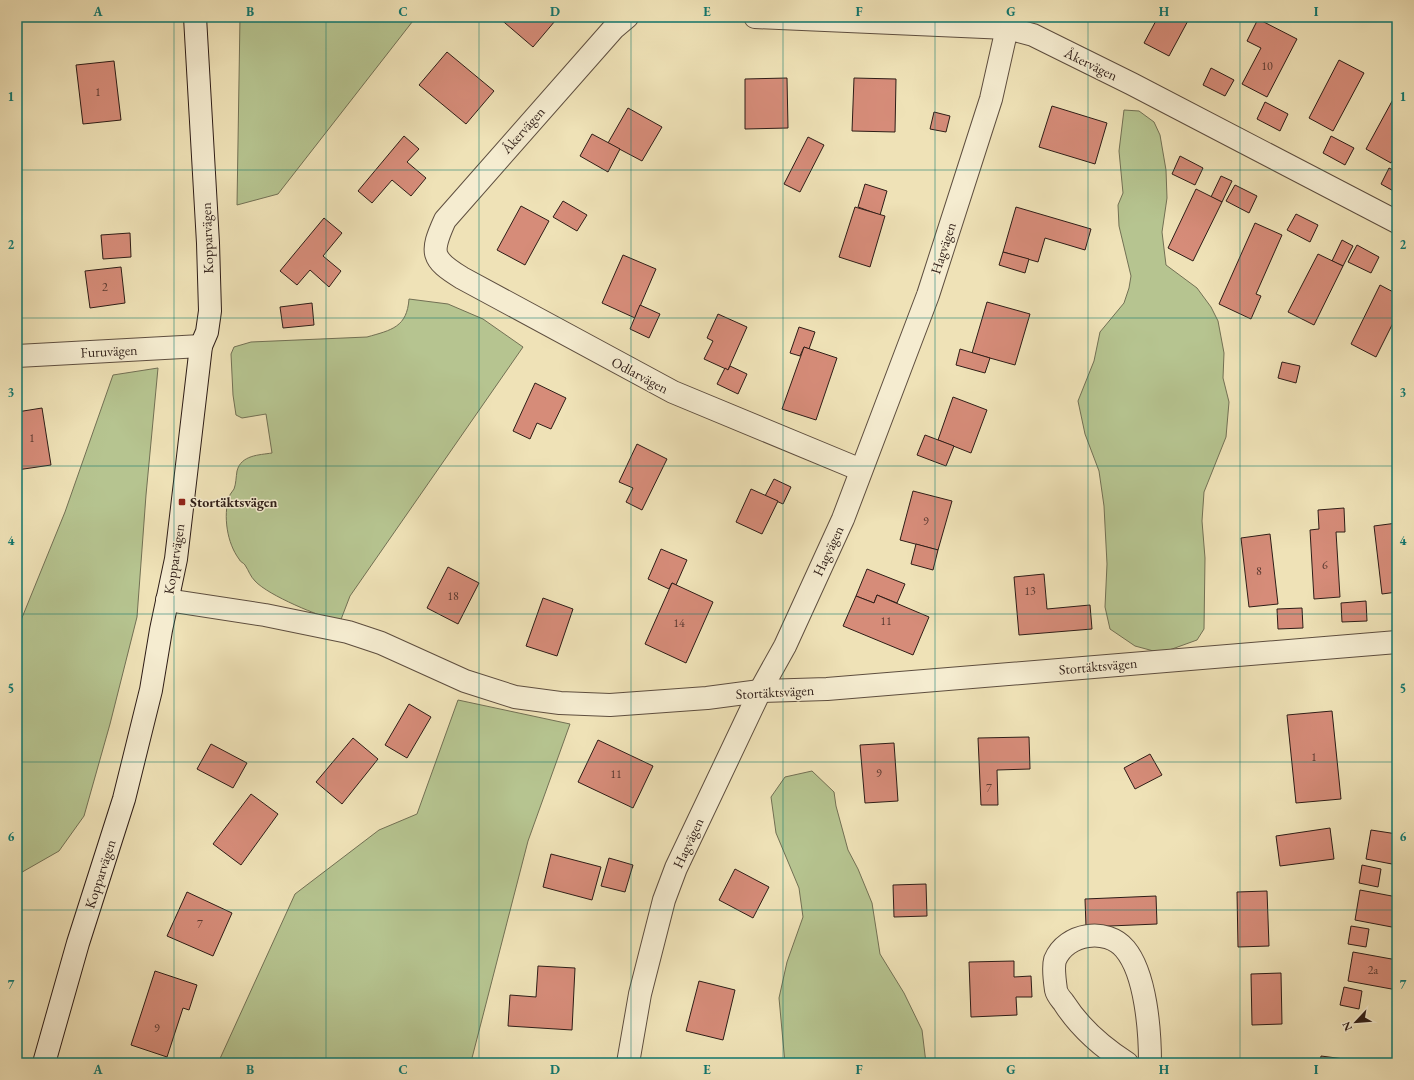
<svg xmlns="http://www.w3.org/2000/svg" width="1414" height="1080" font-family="'EB Garamond',serif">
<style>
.green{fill:#b6c490;stroke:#727054}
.building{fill:#d68c79;stroke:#2e1d17}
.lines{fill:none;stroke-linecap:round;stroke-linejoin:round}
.street-casing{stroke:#5e4e3f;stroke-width:24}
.secondary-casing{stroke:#2e1d17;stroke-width:24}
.street{stroke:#f5ecd0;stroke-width:22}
.secondary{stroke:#f5ecd0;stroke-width:22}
.grid{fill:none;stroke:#0f766e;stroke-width:1;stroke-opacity:0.55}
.poi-dot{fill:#8f2418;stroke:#f5ecd0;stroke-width:1.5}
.labels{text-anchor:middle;stroke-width:3;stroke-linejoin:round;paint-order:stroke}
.number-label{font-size:12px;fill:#583930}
.street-label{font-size:14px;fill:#2e1d17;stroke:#f5ecd0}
.poi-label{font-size:14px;font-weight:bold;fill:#2e1d17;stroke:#f5ecd0;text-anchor:start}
.neatline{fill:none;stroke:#0f766e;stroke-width:1.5}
.grid-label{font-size:13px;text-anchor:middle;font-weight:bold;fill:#0f766e}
</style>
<rect width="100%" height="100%" fill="#efe2b7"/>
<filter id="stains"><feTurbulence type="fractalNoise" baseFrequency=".005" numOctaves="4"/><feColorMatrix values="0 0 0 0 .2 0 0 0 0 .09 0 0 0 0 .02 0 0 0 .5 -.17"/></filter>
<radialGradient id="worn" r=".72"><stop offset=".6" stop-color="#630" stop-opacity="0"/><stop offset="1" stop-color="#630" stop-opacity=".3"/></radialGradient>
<g class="green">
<polygon points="240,17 416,17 278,194 237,205"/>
<polygon points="1124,110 1139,111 1154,122 1160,135 1166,170 1167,198 1162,232 1166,265 1197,288 1211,307 1218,321 1224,353 1223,378 1229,402 1226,437 1204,492 1202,521 1205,558 1204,629 1197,640 1161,653 1135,646 1110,629 1105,607 1107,564 1104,506 1099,471 1085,434 1078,401 1094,361 1100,332 1124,303 1129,288 1131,276 1119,226 1118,205 1123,193 1119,151"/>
<path d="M 409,299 L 448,304 L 483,319 L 523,347 L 350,596 L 340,622 C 319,616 269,596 255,581 C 250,576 249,571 245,565 C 244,563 240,562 239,559 C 227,543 223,516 229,497 C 230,494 232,492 234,489 C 236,484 236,477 237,471 C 241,455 259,455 272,453 L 266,414 L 242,418 L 236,415 L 233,395 L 231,354 L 234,347 L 251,342 L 367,337 C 392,330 407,327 409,299 Z"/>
<polygon points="158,368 146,495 137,617 110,724 84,816 59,851 17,875 17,630 65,512 113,375"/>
<polygon points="458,700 570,724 528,841 472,1058 468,1063 218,1063 295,894 379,830 417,814"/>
<polygon points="812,771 834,792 836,806 848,850 858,869 872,903 880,954 904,993 922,1030 926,1063 785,1063 779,998 787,962 803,917 799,888 776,833 771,797 785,777"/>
</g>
<g class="building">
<polygon points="498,17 550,17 555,21 533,47"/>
<polygon points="1158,17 1190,17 1169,56 1144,43"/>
<polygon points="1258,19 1297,39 1267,97 1242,84 1261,48 1247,41"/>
<polygon points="447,52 494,91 466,124 419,85"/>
<polygon points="1339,60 1364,73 1333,131 1309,118"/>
<polygon points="114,61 121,120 83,124 76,65"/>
<polygon points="1211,68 1234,80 1225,96 1203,85"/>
<polygon points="787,78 788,128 745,129 745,79"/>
<polygon points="854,78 896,79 895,132 852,131"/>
<polygon points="1397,92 1397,152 1391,163 1366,149"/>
<polygon points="1265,102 1288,114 1280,131 1257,119"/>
<polygon points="1052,106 1107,123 1095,164 1039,147"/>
<polygon points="628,108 662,127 642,161 608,143"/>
<polygon points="934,112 950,116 946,132 930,129"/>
<polygon points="592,134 620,149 608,172 580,156"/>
<polygon points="404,136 419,149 407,162 426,178 411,196 392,180 372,203 358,191"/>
<polygon points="1331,136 1354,148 1345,165 1323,153"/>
<polygon points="808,137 824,145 800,192 784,184"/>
<polygon points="1180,156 1203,168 1195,185 1172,174"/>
<polygon points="1389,168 1397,172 1397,193 1381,184"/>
<polygon points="1221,176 1232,181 1222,202 1211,197"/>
<polygon points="865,184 887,191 880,215 858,207"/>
<polygon points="1235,185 1257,196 1249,213 1226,201"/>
<polygon points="1196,189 1222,202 1193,261 1168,248"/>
<polygon points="563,201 587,215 577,231 553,217"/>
<polygon points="521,206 549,221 525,265 497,250"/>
<polygon points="855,207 885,216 870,267 839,257"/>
<polygon points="1016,207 1091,229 1085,250 1045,238 1038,262 1003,252"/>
<polygon points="1296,214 1318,225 1310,242 1287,230"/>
<polygon points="324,218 342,233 323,256 341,271 329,287 310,270 297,285 280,271"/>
<polygon points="1255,223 1282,235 1256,294 1261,296 1251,319 1219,304"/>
<polygon points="130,233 131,257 103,259 101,235"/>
<polygon points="1342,240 1353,246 1343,266 1332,261"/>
<polygon points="1357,245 1379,257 1371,273 1348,262"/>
<polygon points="1003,252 1029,259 1025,273 999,265"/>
<polygon points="1318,254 1343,266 1314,325 1288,312"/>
<polygon points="623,255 656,269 635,318 602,303"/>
<polygon points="121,267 125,303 90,308 85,271"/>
<polygon points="1380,285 1397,294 1397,315 1376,357 1351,344"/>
<polygon points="987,302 1030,314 1015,365 972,353"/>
<polygon points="312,303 314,325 283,328 280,307"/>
<polygon points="640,305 660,314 649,338 630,329"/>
<polygon points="718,314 747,327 728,370 704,359 713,341 707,338"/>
<polygon points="799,327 815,332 809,349 804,347 800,356 790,353"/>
<polygon points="804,347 837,358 816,420 782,409"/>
<polygon points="960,349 990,358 985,373 956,365"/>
<polygon points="1282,362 1300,366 1296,383 1278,378"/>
<polygon points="730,366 747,374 738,394 717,384 725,368 728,370"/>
<polygon points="535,383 566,398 551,429 537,423 530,439 513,431"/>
<polygon points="953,397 987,410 971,453 938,440"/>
<polygon points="42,408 51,465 17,470 17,412"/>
<polygon points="925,435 954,446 946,466 917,455"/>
<polygon points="637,444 667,459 642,510 626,502 633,488 619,482"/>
<polygon points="774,479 791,487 783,504 765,496"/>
<polygon points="751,489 778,501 762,534 736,522"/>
<polygon points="913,491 952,501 938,550 900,540"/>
<polygon points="1344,508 1345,532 1336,532 1340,597 1314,599 1310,530 1319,529 1318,510"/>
<polygon points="1397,523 1397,592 1382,594 1374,526"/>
<polygon points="1270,534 1278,604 1249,607 1241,538"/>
<polygon points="916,544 938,550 933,570 911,564"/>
<polygon points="661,549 687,560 676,585 672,583 669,589 648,579"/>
<polygon points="448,567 479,583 458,624 427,608"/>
<polygon points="867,569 905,584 897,603 877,595 874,603 856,596"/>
<polygon points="1044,574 1047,609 1090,605 1092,629 1019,635 1014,577"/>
<polygon points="672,583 713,602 686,663 645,644"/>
<polygon points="877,595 929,617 913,655 843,626 856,596 874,603"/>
<polygon points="543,598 573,609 557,656 526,646"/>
<polygon points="1366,601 1367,621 1342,622 1341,603"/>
<polygon points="1302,608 1303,628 1278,629 1277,609"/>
<polygon points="409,704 431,717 407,758 385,745"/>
<polygon points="1332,711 1341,799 1296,803 1287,715"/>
<polygon points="1029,737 1030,769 997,770 998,805 981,805 978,738"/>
<polygon points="353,738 378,759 342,804 316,782"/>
<polygon points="598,740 653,766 633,808 578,782"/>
<polygon points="894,743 898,801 865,803 860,745"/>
<polygon points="211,744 247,763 233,788 197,769"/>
<polygon points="1150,754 1162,775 1135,789 1124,768"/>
<polygon points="251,794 278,814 241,865 213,844"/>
<polygon points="1330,828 1334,859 1280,866 1276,836"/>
<polygon points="1371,830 1397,834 1397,865 1366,859"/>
<polygon points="551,854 601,867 592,900 543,887"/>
<polygon points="609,858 633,865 625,892 601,886"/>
<polygon points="1362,865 1381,869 1378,887 1359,883"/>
<polygon points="735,869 769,887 753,918 719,900"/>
<polygon points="926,884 927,916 894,917 893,885"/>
<polygon points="1360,890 1397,897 1397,928 1355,920"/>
<polygon points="1267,891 1269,946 1238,947 1237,892"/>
<polygon points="187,892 232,913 213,956 167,936"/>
<polygon points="1156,896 1157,924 1086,927 1085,899"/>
<polygon points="1351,926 1369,929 1366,947 1348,944"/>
<polygon points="1353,952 1397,960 1397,990 1348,981"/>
<polygon points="1014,961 1014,977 1031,976 1032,997 1016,997 1017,1015 971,1017 969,962"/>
<polygon points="538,966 575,968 572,1030 508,1026 510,995 536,997"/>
<polygon points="155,971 197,985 189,1010 183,1008 167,1057 131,1045"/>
<polygon points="1281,973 1282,1024 1252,1025 1251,974"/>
<polygon points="699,981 735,990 723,1040 686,1031"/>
<polygon points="1344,987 1362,991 1359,1009 1340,1005"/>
<polygon points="1321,1056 1352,1060 1352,1063 1320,1063"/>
</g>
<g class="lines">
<defs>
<g id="street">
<path d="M 627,17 L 614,28 L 445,220 C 430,253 431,259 462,278 L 673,392 L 861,470"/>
<polyline points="755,17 1007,28 1033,35 1132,84 1397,222"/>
<polyline points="17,356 201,346"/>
<polyline points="167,600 265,615 348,632 381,643 465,681 515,697 560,703 610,705 707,698 760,691 827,689 1397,642"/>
<polyline points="628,1063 640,994 664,900 676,868 760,691 785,646 843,519 928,295 991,99 1007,28"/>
<path d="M 1127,1063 C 1102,1047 1080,1028 1064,1003 C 1061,999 1057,995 1056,990 C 1055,983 1053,967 1055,960 C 1066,933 1107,927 1125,949 C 1146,974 1150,1031 1150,1063"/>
</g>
<polyline id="secondary" points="44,1063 78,943 124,799 151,690 161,630 176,559 201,346 207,332 210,311 208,243 195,17"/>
</defs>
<use href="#street" class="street-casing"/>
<use href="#secondary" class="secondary-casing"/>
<use href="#street" class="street"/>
<use href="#secondary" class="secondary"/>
</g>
<path class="grid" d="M 174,17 L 174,1063M 326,17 L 326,1063M 479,17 L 479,1063M 631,17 L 631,1063M 783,17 L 783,1063M 935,17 L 935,1063M 1088,17 L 1088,1063M 1240,17 L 1240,1063M 17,170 L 1397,170M 17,318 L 1397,318M 17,466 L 1397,466M 17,614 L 1397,614M 17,762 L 1397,762M 17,910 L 1397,910"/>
<rect class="poi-dot" x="178" y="498" width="8" height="8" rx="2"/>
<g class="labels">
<g class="number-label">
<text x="1267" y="70">10</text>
<text x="98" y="96">1</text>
<text x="105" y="291">2</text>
<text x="32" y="442">1</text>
<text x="926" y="525">9</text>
<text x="1325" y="569">6</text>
<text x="1259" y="575">8</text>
<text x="1030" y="595">13</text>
<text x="453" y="600">18</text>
<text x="886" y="625">11</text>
<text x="679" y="627">14</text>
<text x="1314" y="761">1</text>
<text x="879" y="777">9</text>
<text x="616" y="778">11</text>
<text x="989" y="792">7</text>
<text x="200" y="928">7</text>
<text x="1373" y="974">2a</text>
<text x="157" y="1032">9</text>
</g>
<g class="street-label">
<text transform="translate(1091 64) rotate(26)" y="5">Åkervägen</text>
<text transform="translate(523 130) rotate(-48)" y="5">Åkervägen</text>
<text transform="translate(207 238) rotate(-92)" y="5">Kopparvägen</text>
<text transform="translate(943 248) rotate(-72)" y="5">Hagvägen</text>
<text transform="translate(109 351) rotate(-3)" y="5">Furuvägen</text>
<text transform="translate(640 375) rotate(28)" y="5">Odlarvägen</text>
<text transform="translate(828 551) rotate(-65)" y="5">Hagvägen</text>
<text transform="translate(174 559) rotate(-81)" y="5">Kopparvägen</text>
<text transform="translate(1098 666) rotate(-5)" y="5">Stortäktsvägen</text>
<text transform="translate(775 692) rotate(-3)" y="5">Stortäktsvägen</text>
<text transform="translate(688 843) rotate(-65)" y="5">Hagvägen</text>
<text transform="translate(100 874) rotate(-72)" y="5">Kopparvägen</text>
</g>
<g class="poi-label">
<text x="190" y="507">Stortäktsvägen</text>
</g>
</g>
<rect width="1414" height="1080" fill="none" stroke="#efe2b7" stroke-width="44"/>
<g transform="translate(1356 1022) rotate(244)" stroke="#f5ecd0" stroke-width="3" paint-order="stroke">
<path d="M0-3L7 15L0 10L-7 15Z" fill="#2e1d17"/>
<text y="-6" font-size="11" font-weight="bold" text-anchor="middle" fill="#2e1d17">N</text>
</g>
<rect x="22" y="22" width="1370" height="1036" class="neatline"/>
<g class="grid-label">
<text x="98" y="16">A</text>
<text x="250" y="16">B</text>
<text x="403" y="16">C</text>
<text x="555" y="16">D</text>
<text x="707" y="16">E</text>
<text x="859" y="16">F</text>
<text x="1011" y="16">G</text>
<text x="1164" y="16">H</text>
<text x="1316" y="16">I</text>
<text x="11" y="101">1</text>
<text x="1403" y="101">1</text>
<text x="11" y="249">2</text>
<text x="1403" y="249">2</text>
<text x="11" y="397">3</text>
<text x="1403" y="397">3</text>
<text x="11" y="545">4</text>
<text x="1403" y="545">4</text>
<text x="11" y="693">5</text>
<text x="1403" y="693">5</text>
<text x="11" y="841">6</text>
<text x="1403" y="841">6</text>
<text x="11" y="989">7</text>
<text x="1403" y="989">7</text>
<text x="98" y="1074">A</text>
<text x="250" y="1074">B</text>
<text x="403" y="1074">C</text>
<text x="555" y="1074">D</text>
<text x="707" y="1074">E</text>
<text x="859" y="1074">F</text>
<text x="1011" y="1074">G</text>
<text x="1164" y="1074">H</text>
<text x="1316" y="1074">I</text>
</g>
<rect width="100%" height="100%" filter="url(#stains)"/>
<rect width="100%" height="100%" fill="url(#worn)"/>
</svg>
